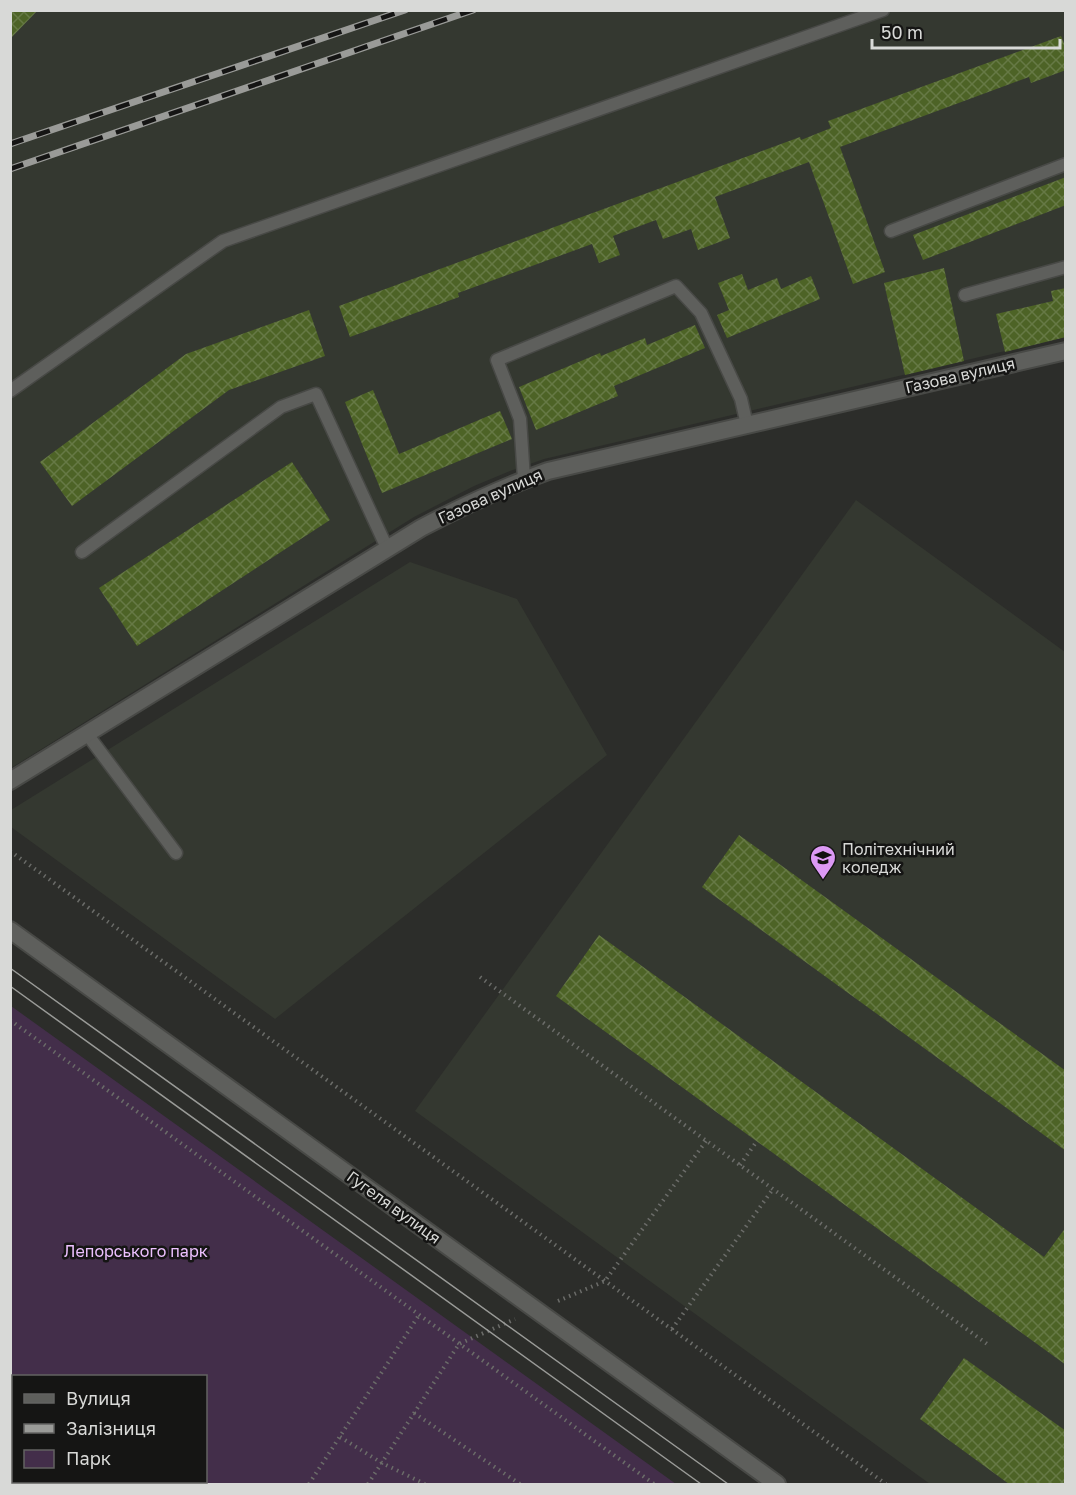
<svg xmlns="http://www.w3.org/2000/svg" width="1076" height="1495" font-family="'Golos Text',sans-serif">
<style>
.built{fill:#343830}
.green{fill:#432e4a;fill-rule:evenodd}
.building{fill:url(#building-cross-hatch)}
.lines{fill:none;stroke-linecap:round;stroke-linejoin:round}
.service-casing{stroke:#484946;stroke-width:15}
.minor-casing{stroke:#484946;stroke-width:20}
.tertiary-casing{stroke:#484946;stroke-width:20}
.path{stroke:#6b6c69;stroke-width:4;stroke-dasharray:1.5 4.5;stroke-linecap:butt}
.service{stroke:#5e5f5c;stroke-width:12}
.minor{stroke:#5e5f5c;stroke-width:16}
.tertiary{stroke:#5e5f5c;stroke-width:16}
.tram{stroke:#9a9b98;stroke-width:1.5}
.rail-casing{stroke:#9a9b98;stroke-width:7}
.rail{stroke:#151514;stroke-width:4.5;stroke-dasharray:14;stroke-linecap:butt}
.labels{text-anchor:middle;stroke-width:5;stroke-linejoin:round;paint-order:stroke}
.street-label{font-size:16px;fill:#d8d9d7;stroke:#151514}
.poi-label{font-size:16px;fill:#d8d9d7;stroke:#151514;text-anchor:start}
.park-label{font-size:16px;fill:#edc1ff;stroke:#151514}
</style>
<defs>
<pattern id="building-cross-hatch" width="8" height="8" patternUnits="userSpaceOnUse" patternTransform="scale(1.5)"><rect width="8" height="8" fill="#4d6326"/><path d="M0 0l8 8M0 8l8-8" fill="none" stroke="#667945"/></pattern>
</defs>
<rect width="100%" height="100%" fill="#2c2d2a"/>
<g class="built">
<polygon points="11,11 1065,11 1065,337 544,459 510,471 474,486 414,517 11,768"/>
<polygon points="856,500 1065,652 1065,1484 930,1484 415,1111"/>
<polygon points="410,562 517,599 607,755 275,1019 11,827 11,810"/>
</g>
<path class="green" d="M 11,1006 L 676,1484 L 11,1484 ZM 14,1376 L 206,1376 L 206,1482 L 14,1482 Z"/>
<g class="building">
<polygon points="10,10 38,10 10,39"/>
<polygon points="1061,36 1066,48 1066,70 1031,83 1029,77 840,147 885,272 853,284 809,162 715,197 730,238 698,250 691,229 663,239 656,220 613,236 620,255 599,263 592,244 458,293 459,297 350,337 339,306 800,137 801,140 831,128 828,121"/>
<polygon points="1066,177 1066,205 923,260 913,235"/>
<polygon points="944,268 964,361 905,375 884,283"/>
<polygon points="742,274 748,290 777,278 781,289 811,276 820,299 727,338 717,315 729,310 718,283"/>
<polygon points="1066,288 1066,337 1005,352 996,314 1053,301 1051,291"/>
<polygon points="309,310 325,356 229,390 72,506 40,462 186,354"/>
<polygon points="695,325 705,348 614,386 618,396 536,430 519,387 600,353 601,356 645,338 647,345"/>
<polygon points="373,390 399,454 500,411 512,439 382,493 345,402"/>
<polygon points="292,462 330,520 137,646 99,588"/>
<polygon points="739,835 1066,1071 1066,1151 702,887"/>
<polygon points="599,935 1044,1257 1066,1227 1066,1365 556,996"/>
<polygon points="964,1358 1066,1431 1066,1484 1009,1484 920,1419"/>
</g>
<g class="lines">
<defs>
<g id="service">
<polyline points="891,231 1066,164"/>
<polyline points="965,295 1066,267"/>
<polyline points="10,391 223,241 883,10"/>
<polyline points="524,479 520,419 497,360 676,286 701,313 741,399 747,425"/>
<polyline points="82,552 281,407 316,394 387,548"/>
<polyline points="87,734 176,853"/>
</g>
<path id="minor" d="M 10,781 L 421,528 C 463,506 503,487 548,471 L 1066,351"/>
<polyline id="tertiary" points="10,930 777,1484"/>
</defs>
<use href="#service" class="service-casing"/>
<use href="#minor" class="minor-casing"/>
<use href="#tertiary" class="tertiary-casing"/>
<g class="path">
<polyline points="10,851 886,1484"/>
<polyline points="480,977 990,1346"/>
<polyline points="10,1020 654,1484"/>
<polyline points="740,1165 757,1141"/>
<polyline points="558,1301 605,1281 706,1141"/>
<polyline points="672,1329 773,1189"/>
<polyline points="414,1413 520,1484"/>
<polyline points="340,1437 382,1463 425,1484"/>
<polyline points="309,1484 419,1315"/>
<polyline points="368,1484 459,1344 515,1319"/>
</g>
<use href="#service" class="service"/>
<use href="#minor" class="minor"/>
<use href="#tertiary" class="tertiary"/>
<g class="tram">
<polyline points="10,968 728,1484"/>
<polyline points="10,986 701,1484"/>
</g>
<defs>
<g id="rail">
<polyline points="10,144 405,10"/>
<polyline points="10,169 473,10"/>
</g>
</defs>
<use href="#rail" class="rail-casing"/>
<use href="#rail" class="rail"/>
</g>
<defs>
<symbol id="university-pin" viewBox="-11 -11 22 30"><path d="M0 17L-7.5 6A9.5 9.5 0 1 1 7.5 6Z" fill="#dc99f5" stroke="#151514"/><path d="M0-5L7-2L0 1L-7-2ZM-4 1L0 2.5L4 1V4Q0 6-4 4Z" fill="#111"/></symbol>
</defs>
<g fill-rule="evenodd">
<use href="#university-pin" x="808" y="843" width="30" height="40"/>
</g>
<g class="labels">
<g class="street-label">
<text transform="translate(960 375) rotate(-13)" y="6">Газова вулиця</text>
<text transform="translate(490 496) rotate(-24)" y="6">Газова вулиця</text>
<text transform="translate(394 1207) rotate(36)" y="6">Гугеля вулиця</text>
</g>
<g class="poi-label">
<text x="842" y="855">Політехнічний<tspan x="842" dy="18">коледж</tspan></text>
</g>
<g class="park-label">
<text x="136" y="1257">Лепорського парк</text>
</g>
</g>
<rect width="1076" height="1495" fill="none" stroke="#d8d9d7" stroke-width="24"/>
<rect x="12" y="1375" width="195" height="108" fill="#151514" stroke="#636362" stroke-width="1.5"/>
<rect x="24" y="1394" width="30" height="9" fill="#5e5f5c" stroke="#636362" stroke-width="1.5"/>
<text x="66" y="1405" font-size="18" fill="#d8d9d7">Вулиця</text>
<rect x="24" y="1424" width="30" height="9" fill="#9a9b98" stroke="#636362" stroke-width="1.5"/>
<text x="66" y="1435" font-size="18" fill="#d8d9d7">Залізниця</text>
<rect x="24" y="1450" width="30" height="18" fill="#432e4a" stroke="#636362" stroke-width="1.5"/>
<text x="66" y="1465" font-size="18" fill="#d8d9d7">Парк</text>
<path d="M872 39v9h188v-9" fill="none" stroke="#d8d9d7" stroke-width="3"/>
<text x="881" y="39" font-size="18" fill="#d8d9d7" stroke="#151514" stroke-width="4.5" paint-order="stroke">50 m</text>
</svg>
